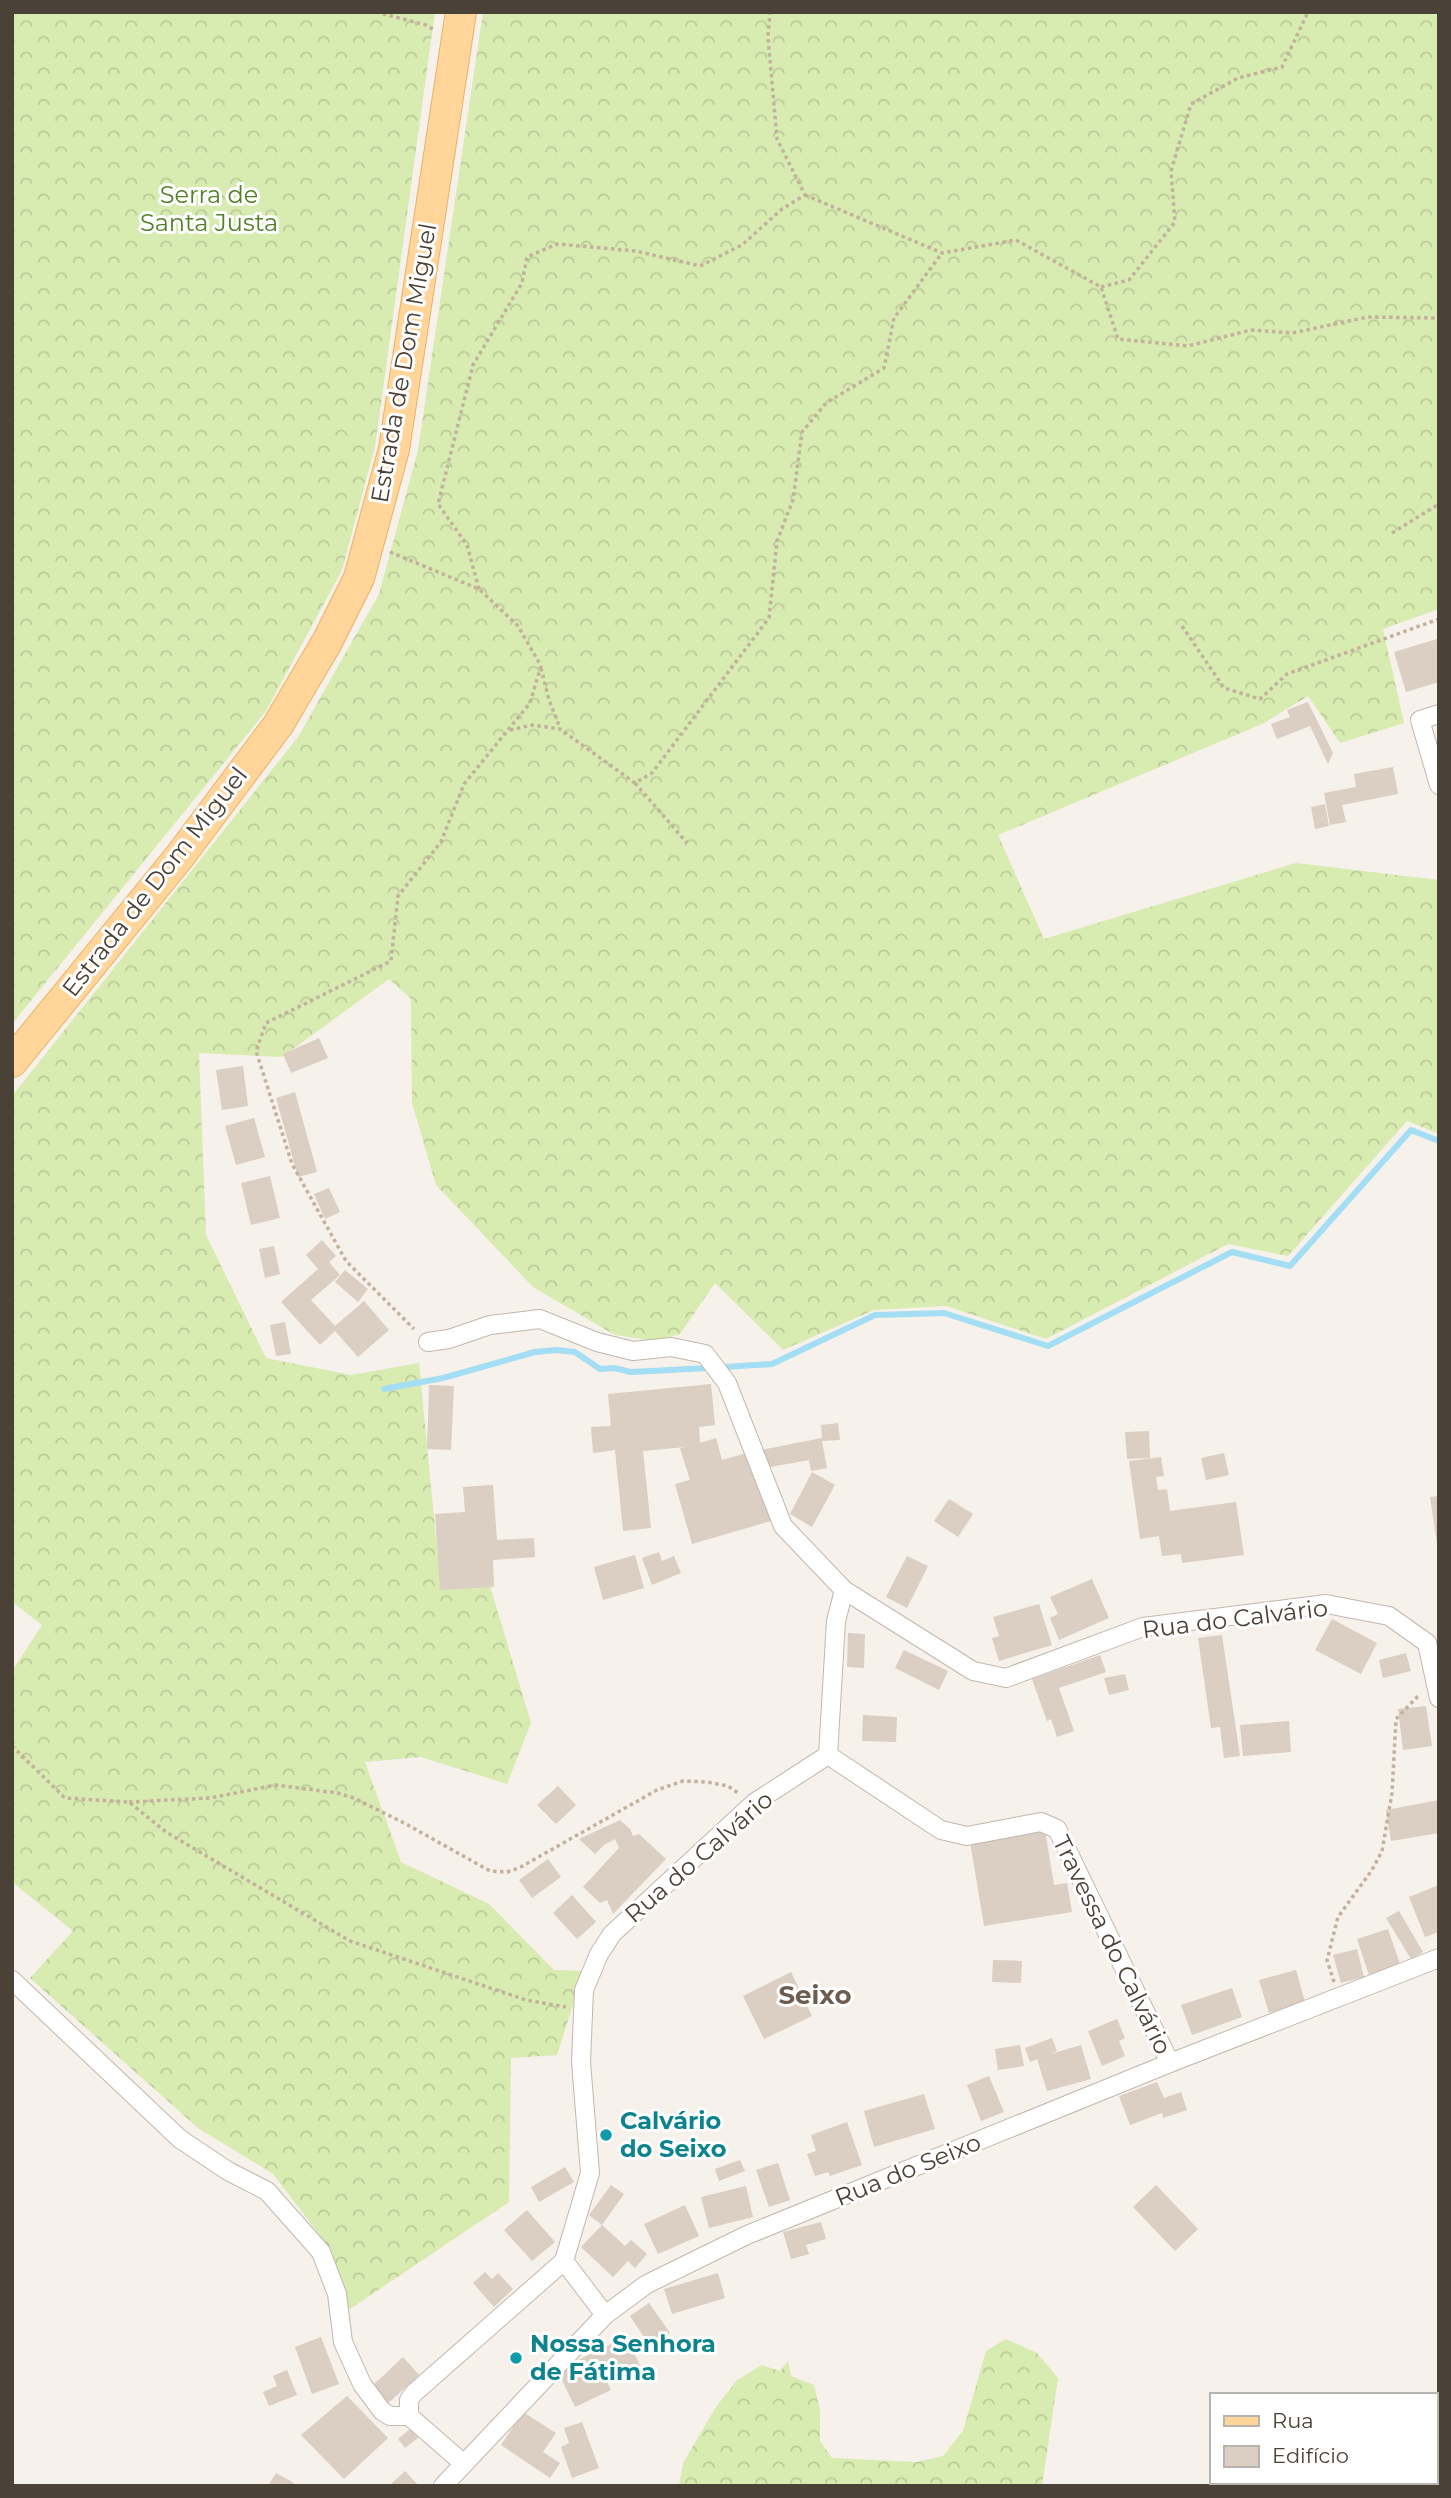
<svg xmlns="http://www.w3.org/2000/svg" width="1451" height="2498" font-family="Montserrat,sans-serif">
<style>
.forest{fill:url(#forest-crowns)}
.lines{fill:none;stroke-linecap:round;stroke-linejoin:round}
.stream{stroke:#a4def4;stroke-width:6}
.building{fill:#dbcec2}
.street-casing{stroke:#c2b7ac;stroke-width:20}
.primary-casing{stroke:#eab164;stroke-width:32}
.path{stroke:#c4b19c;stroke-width:3.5;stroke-dasharray:3.5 3.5;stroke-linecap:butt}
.street{stroke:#fff;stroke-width:18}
.primary{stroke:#ffd59a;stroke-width:30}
.culture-dot{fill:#0f9aa8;stroke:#fff;stroke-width:2.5}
.labels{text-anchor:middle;stroke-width:6;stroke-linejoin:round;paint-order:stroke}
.park-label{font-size:24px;fill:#548026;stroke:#fff}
.street-label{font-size:24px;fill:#4a4137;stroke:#fff}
.culture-label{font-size:24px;font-weight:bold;fill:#0d838f;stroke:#fff;text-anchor:start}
.neighbourhood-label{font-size:26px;font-weight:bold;fill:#6e5d4e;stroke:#fff}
</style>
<defs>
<pattern id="forest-crowns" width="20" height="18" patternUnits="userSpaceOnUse" patternTransform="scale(1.75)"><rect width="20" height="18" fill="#d8ebb1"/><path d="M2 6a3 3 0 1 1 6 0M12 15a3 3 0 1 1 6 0" fill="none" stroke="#bbcb99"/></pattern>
</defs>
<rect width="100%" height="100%" fill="#f6f1ea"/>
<g class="forest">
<polygon points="12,12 435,12 375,447 342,570 266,711 12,1024"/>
<polygon points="483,12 1439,12 1439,609 1383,629 1404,723 1340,743 1308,696 1262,724 998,835 1044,939 1296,863 1439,880 1439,1134 1407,1121 1288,1256 1228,1244 1046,1339 946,1306 874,1310 783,1350 715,1283 680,1334 656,1341 615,1335 533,1287 436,1185 412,1103 411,999 389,979 282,1057 199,1053 206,1235 266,1358 351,1375 419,1363 441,1590 490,1586 531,1723 507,1784 421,1757 365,1762 401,1862 489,1904 554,1970 584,1971 557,2055 511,2058 509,2202 347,2311 331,2250 273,2174 198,2128 30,1978 73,1931 12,1882 12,1671 42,1625 12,1602 12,1096 298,737 379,594 418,450"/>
<polygon points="1006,2339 1037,2353 1058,2378 1042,2486 679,2486 683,2463 716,2407 737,2380 762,2365 780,2371 788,2361 791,2376 814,2385 820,2411 820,2441 832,2458 916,2462 943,2456 963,2431 986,2351"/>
</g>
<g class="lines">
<g class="stream">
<polyline points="724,1367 772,1364 875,1315 944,1313 1048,1346 1232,1252 1290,1266 1411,1130 1439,1141"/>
<polyline points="384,1389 443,1378 535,1352 556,1350 575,1352 600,1369 614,1368 631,1372 708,1368"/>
</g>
</g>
<g class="building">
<polygon points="1437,639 1439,682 1406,692 1394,652"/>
<polygon points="1308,702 1333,753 1328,764 1310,726 1277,739 1271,724 1290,717 1287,710"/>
<polygon points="1393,767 1398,794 1342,805 1346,822 1330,825 1324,793 1356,787 1354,774"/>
<polygon points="1325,804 1329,826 1315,829 1311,807"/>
<polygon points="319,1038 328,1058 291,1073 283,1054"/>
<polygon points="243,1066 248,1106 222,1110 216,1070"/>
<polygon points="295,1092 317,1172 298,1177 276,1098"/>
<polygon points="254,1118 265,1157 236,1165 225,1126"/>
<polygon points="270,1176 280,1218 251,1225 241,1183"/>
<polygon points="329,1188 340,1212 325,1219 314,1194"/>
<polygon points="322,1240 336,1256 329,1262 340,1275 311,1300 335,1326 364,1301 389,1330 358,1357 335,1331 320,1345 281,1302 318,1269 306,1255"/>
<polygon points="274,1246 280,1274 265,1278 259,1249"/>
<polygon points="345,1270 368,1289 358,1302 335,1282"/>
<polygon points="285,1322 291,1354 276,1356 270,1325"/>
<polygon points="711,1384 715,1425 699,1427 700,1443 716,1438 722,1460 750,1452 771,1521 692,1544 675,1484 690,1480 680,1448 686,1447 643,1451 651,1528 623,1531 615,1450 593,1453 591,1427 611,1426 608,1394"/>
<polygon points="429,1385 454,1386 451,1450 427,1449"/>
<polygon points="838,1423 840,1440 822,1441 827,1468 811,1471 809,1460 759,1469 756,1451 822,1438 821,1425"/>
<polygon points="1149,1431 1150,1458 1127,1459 1125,1432"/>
<polygon points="1224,1453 1229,1475 1206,1480 1201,1458"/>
<polygon points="1161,1457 1164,1476 1156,1477 1158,1490 1167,1489 1170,1511 1236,1502 1244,1555 1182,1563 1181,1554 1162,1556 1159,1536 1140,1539 1129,1461"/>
<polygon points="812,1472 835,1485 812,1527 790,1514"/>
<polygon points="493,1485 497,1540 534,1538 535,1557 493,1560 494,1587 440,1590 435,1514 465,1512 463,1487"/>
<polygon points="1439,1496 1439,1544 1437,1544 1430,1497"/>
<polygon points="949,1499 973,1514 958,1537 934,1521"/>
<polygon points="659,1552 662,1561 674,1556 681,1573 652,1585 642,1558"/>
<polygon points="635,1555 644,1588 603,1600 594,1567"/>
<polygon points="907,1556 928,1566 907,1608 886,1597"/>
<polygon points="1092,1579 1109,1618 1059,1640 1050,1618 1058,1614 1050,1597"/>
<polygon points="1039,1604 1052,1645 999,1661 992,1638 999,1636 993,1617"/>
<polygon points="1332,1619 1377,1643 1361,1674 1315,1650"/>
<polygon points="848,1633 865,1634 864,1668 847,1667"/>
<polygon points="1222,1635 1240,1756 1224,1758 1220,1727 1211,1728 1198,1638"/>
<polygon points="904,1650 948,1671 939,1690 895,1668"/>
<polygon points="1406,1653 1411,1671 1383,1678 1379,1660"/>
<polygon points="1100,1655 1106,1672 1059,1688 1074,1731 1057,1737 1051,1719 1047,1721 1032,1679"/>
<polygon points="1125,1674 1129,1690 1109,1695 1104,1678"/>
<polygon points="1426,1706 1432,1746 1403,1750 1398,1709"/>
<polygon points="863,1715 897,1717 896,1742 862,1741"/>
<polygon points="1289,1721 1291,1752 1243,1756 1240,1725"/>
<polygon points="558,1786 576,1805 556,1824 537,1805"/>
<polygon points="1439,1800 1439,1833 1391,1841 1386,1810"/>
<polygon points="620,1820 630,1829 633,1836 639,1834 666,1859 613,1914 607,1900 600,1903 583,1887 619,1848 615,1839 604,1845 595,1854 579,1839"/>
<polygon points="1045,1830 1054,1885 1067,1883 1072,1912 984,1926 970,1842"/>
<polygon points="548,1859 561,1877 532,1898 519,1880"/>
<polygon points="1439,1885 1439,1932 1425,1937 1409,1897"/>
<polygon points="572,1895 596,1922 577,1939 553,1913"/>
<polygon points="1399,1911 1423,1952 1411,1959 1386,1918"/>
<polygon points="1388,1929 1400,1964 1369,1975 1357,1939"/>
<polygon points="1357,1949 1364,1977 1341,1983 1333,1955"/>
<polygon points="993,1960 1022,1961 1021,1983 992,1982"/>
<polygon points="1296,1970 1305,2002 1269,2013 1259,1980"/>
<polygon points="791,1972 812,2016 764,2039 743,1996"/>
<polygon points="1232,1988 1242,2017 1192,2035 1181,2005"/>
<polygon points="1117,2019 1125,2038 1119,2041 1125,2056 1102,2066 1088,2031"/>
<polygon points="1052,2038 1057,2051 1051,2054 1081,2045 1091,2079 1047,2091 1037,2059 1030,2062 1025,2048"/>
<polygon points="1020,2045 1024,2066 998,2070 995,2049"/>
<polygon points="989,2076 1004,2112 981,2121 967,2085"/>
<polygon points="1157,2082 1164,2098 1181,2092 1187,2110 1163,2118 1162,2113 1130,2125 1119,2096"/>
<polygon points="924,2094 935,2129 874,2147 864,2111"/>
<polygon points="847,2122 862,2165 830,2176 828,2172 815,2176 807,2154 816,2151 811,2135"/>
<polygon points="740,2160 745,2171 719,2181 715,2169"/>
<polygon points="778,2163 790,2200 769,2207 756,2170"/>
<polygon points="565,2167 574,2182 539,2202 531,2187"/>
<polygon points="611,2185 624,2194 602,2225 625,2246 631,2240 647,2254 635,2268 628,2261 613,2277 581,2247 602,2225 589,2215"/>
<polygon points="1156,2185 1198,2229 1175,2251 1133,2207"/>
<polygon points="746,2186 753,2217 709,2228 701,2197"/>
<polygon points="685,2205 699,2236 658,2254 644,2224"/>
<polygon points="527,2210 555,2242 532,2261 504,2230"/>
<polygon points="821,2222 826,2239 806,2245 809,2254 791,2259 783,2232"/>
<polygon points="485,2272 492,2279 498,2273 513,2289 494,2307 473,2283"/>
<polygon points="718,2273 725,2298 672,2314 664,2289"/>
<polygon points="649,2303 670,2333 650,2346 630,2316"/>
<polygon points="321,2337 339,2384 312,2394 295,2347"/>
<polygon points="626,2337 643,2371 624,2380 620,2371 605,2378 611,2390 575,2407 557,2370"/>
<polygon points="403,2357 419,2375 384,2407 368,2390"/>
<polygon points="287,2370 297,2395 269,2406 263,2392 277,2386 273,2376"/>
<polygon points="347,2396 388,2438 344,2479 301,2435"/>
<polygon points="523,2412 556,2433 543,2452 560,2463 550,2478 501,2445"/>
<polygon points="582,2422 599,2468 572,2478 561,2447 569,2443 564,2428"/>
<polygon points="410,2429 418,2438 405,2448 398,2439"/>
<polygon points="405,2471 419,2486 389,2486"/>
<polygon points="276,2473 294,2483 292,2486 268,2486"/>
</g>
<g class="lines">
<defs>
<g id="street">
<polyline points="1439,714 1420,720 1439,785"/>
<polyline points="428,1342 449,1339 490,1325 540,1319 597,1342 633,1351 671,1347 705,1354 727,1383 783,1526 844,1590 973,1671 1006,1678 1143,1627 1326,1604 1389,1616 1427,1643"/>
<polyline points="1427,1643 1439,1698"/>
<polyline points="828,1755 941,1830 967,1836 1041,1822 1057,1829 1170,2063"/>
<polyline points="12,1980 180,2139 228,2171 267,2191 321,2252 337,2294 343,2342 362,2384 382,2411 390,2416 409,2416"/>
<polyline points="564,2261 590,2173 581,2062 584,1990 599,1954 612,1934 754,1803 828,1755 836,1621 844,1590"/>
<polyline points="464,2464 409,2416 409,2400 414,2393 564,2261 605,2315"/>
<polyline points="443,2486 605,2315 647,2284 747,2235 1170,2063 1439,1958"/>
</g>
<polyline id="primary" points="12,1062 180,856 278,725 327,642 359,578 394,449 461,12"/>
</defs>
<use href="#street" class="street-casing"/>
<use href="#primary" class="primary-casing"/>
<g class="path">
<polyline points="376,12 426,25 434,30"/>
<polyline points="805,195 942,253 1016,240 1101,287 1118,339 1188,346 1251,330 1292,333 1368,317 1439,318"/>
<polyline points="1101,287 1129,280 1175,222 1171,171 1191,104 1238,78 1282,67 1308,12"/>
<polyline points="1392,533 1439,504"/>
<polyline points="390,552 479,589 518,626 541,666 530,703 464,784 441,842 398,896 391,961 266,1023 256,1051 292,1164 346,1261 414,1329"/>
<polyline points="479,589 467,545 438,504 473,365 522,283 527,257 557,244 636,251 700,266 742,245 782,209 805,195 777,139 768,37 770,12"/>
<polyline points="1182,626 1224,688 1260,699 1287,674 1439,619"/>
<polyline points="541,668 549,700 560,728"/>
<polyline points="510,730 532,725 560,729 635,783 652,773 769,618 777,541 793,500 802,432 826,403 884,368 894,318 942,253"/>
<polyline points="635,783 687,843"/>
<polyline points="12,1746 65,1798 129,1802 166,1832 350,1941 526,2000 566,2007"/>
<polyline points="129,1802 210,1798 276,1785 337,1793 354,1798 406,1824 490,1871 507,1872 519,1868 657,1790 683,1781 707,1782 728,1786 738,1793"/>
<polyline points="1334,1982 1327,1960 1338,1917 1372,1870 1382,1851 1392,1793 1396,1719 1420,1694"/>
</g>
<use href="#street" class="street"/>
<use href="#primary" class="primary"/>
</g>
<g class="culture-dot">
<circle cx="606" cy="2135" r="7"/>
<circle cx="516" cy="2358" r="7"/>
</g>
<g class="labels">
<g class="park-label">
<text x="209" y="203">Serra de<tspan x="209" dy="28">Santa Justa</tspan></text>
</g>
<g class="street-label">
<text transform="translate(404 363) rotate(-80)" y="8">Estrada de Dom Miguel</text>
<text transform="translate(155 882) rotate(-52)" y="8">Estrada de Dom Miguel</text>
<text transform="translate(1235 1619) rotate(-7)" y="8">Rua do Calvário</text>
<text transform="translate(699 1857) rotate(-41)" y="8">Rua do Calvário</text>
<text transform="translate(1112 1945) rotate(64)" y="8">Travessa do Calvário</text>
<text transform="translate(908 2170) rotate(-22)" y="8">Rua do Seixo</text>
</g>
<g class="culture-label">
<text x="620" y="2129">Calvário<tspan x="620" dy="28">do Seixo</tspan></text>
<text x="530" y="2352">Nossa Senhora<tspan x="530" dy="28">de Fátima</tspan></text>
</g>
<g class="neighbourhood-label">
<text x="815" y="2004">Seixo</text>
</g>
</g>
<rect width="1451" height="2498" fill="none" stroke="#4a4137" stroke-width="28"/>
<rect x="1210" y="2393" width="228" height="91" fill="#ffffff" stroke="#b7b3af" stroke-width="2"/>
<rect x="1224" y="2416" width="35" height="10" fill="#ffd59a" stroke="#b7b3af" stroke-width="2"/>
<text x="1272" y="2428" font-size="21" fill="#4a4137">Rua</text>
<rect x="1224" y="2446" width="35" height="21" fill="#dbcec2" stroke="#b7b3af" stroke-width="2"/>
<text x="1272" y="2463" font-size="21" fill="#4a4137">Edifício</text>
</svg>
